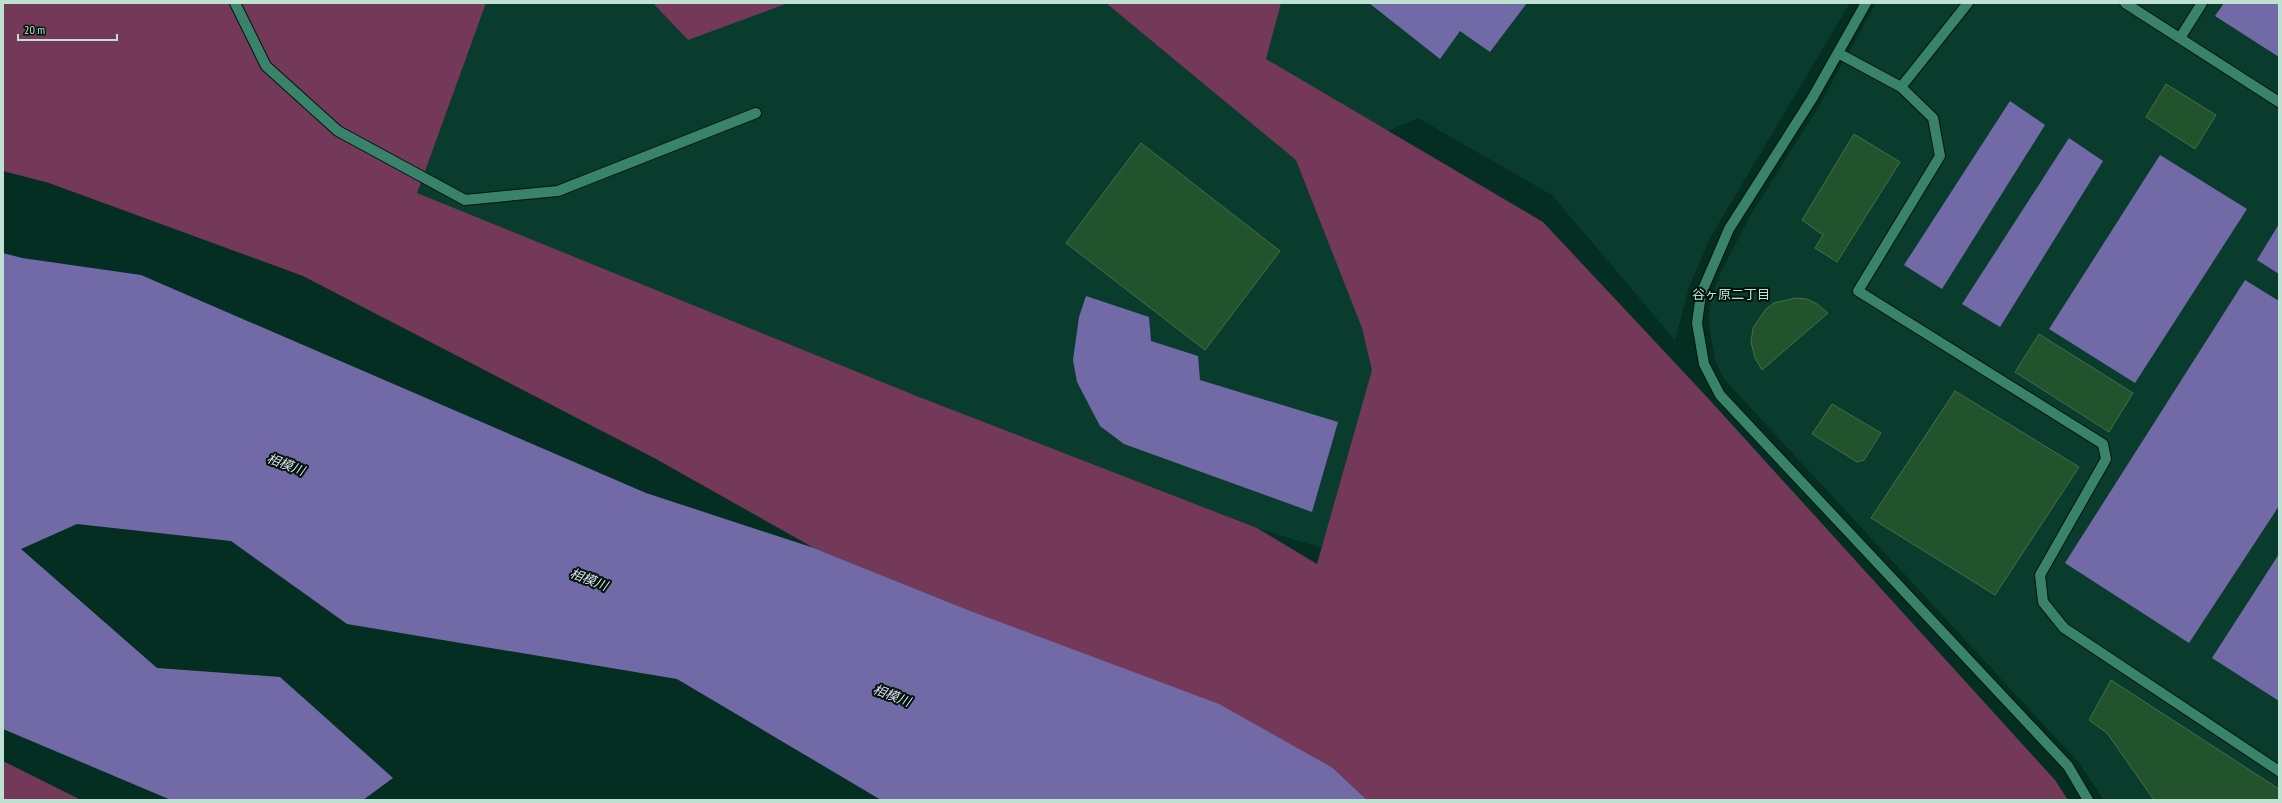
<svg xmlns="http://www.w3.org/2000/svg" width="2282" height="803" font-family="'PT Sans Narrow','Noto Sans JP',sans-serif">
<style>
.built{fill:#0a3c2d}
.forest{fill:#743858}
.water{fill:#716aa7}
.building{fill:#22532c;stroke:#407148}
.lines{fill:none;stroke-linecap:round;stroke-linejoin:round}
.lane-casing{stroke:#00140c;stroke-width:12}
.street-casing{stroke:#00140c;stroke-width:12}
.lane{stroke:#388369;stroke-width:10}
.street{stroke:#388369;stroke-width:10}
.labels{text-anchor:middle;stroke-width:4;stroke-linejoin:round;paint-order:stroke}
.neighbourhood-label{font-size:13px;fill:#bee1d2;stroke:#00140c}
.water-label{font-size:13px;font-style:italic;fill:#e0dff1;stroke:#00140c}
</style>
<rect width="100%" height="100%" fill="#042e21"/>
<g class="built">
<polygon points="469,3 1850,3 1710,238 1689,287 1675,340 1552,195 1418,118 1351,147 1400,326 1329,550 1068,471 394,205"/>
<polygon points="1876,3 2279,3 2279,800 2104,800 2079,763 1724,379 1715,360 1709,325 1710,301 1720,274 1750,216 1819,106"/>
</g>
<g class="forest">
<polygon points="3,3 486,3 417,193 919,397 1257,528 1317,564 1372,370 1362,328 1296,160 1106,3 1281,3 1266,59 1543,222 1706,396 2055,780 2068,800 1367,800 1333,768 973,612 814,548 656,459 303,276 49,183 3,171"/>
<polygon points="653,3 788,3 688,40"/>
<polygon points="3,761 81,800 3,800"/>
</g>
<g class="water">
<polygon points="1369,3 1527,3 1490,52 1460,31 1440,59"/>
<polygon points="2224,3 2279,3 2279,57 2215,16"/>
<polygon points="2010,101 2045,125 1942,289 1904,265"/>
<polygon points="2069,138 2103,161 2000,327 1962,304"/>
<polygon points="2160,155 2247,209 2135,383 2049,329"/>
<polygon points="2279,224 2279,274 2257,260"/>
<polygon points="3,253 22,258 141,275 646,493 814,548 973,612 1219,704 1333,768 1367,800 881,800 677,679 347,624 231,541 77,524 21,549 157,668 280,677 393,778 363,800 171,800 3,729"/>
<polygon points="2245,280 2279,301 2279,506 2189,643 2065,563"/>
<polygon points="1086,296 1149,317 1151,341 1198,356 1200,380 1338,422 1312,512 1124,444 1100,426 1077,382 1073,360 1079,317"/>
<polygon points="2279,554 2279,701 2212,658"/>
</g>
<g class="building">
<polygon points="2166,84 2216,115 2195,149 2146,117"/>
<polygon points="1854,134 1900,162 1837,262 1815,248 1823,235 1802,220"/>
<polygon points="1141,143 1280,251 1205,350 1066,243"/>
<polygon points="1795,298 1807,299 1817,304 1828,313 1762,370 1755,358 1751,342 1753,328 1766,309 1774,303"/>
<polygon points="2039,334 2133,393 2109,432 2015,372"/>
<polygon points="1955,391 2079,467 1995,595 1871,518"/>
<polygon points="1832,404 1881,433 1864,460 1857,462 1812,434"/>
<polygon points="2111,680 2279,789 2279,800 2154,800 2107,733 2089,720"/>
</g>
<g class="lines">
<defs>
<g id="lane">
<polyline points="235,3 266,66 338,131 465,200 558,191 756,113"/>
<polyline points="1968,3 1901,87 1933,118 1940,156 1858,291 2103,444 2106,459 2040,575 2043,602 2064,628 2279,771"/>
<polyline points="2125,3 2279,102"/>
<polyline points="2180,38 2202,3"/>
<polyline points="1838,53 1901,87"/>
</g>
<polyline id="street" points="1866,3 1813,97 1729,229 1701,294 1697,323 1704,364 1720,395 2068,766 2088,800"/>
</defs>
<use href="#lane" class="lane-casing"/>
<use href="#street" class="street-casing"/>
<use href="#lane" class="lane"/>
<use href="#street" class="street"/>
</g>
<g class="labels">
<g class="neighbourhood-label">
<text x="1731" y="299">谷ヶ原二丁目</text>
</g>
<g class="water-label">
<text transform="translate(286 464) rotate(21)" y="5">相模川</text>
<text transform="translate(589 579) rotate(21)" y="5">相模川</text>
<text transform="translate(892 695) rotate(21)" y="5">相模川</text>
</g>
</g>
<rect width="2282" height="803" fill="none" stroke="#bee1d2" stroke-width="8"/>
<path d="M18 34v6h99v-6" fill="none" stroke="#bee1d2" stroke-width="2"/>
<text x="24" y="34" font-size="12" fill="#bee1d2" stroke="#00140c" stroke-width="3" paint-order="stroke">20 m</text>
</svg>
